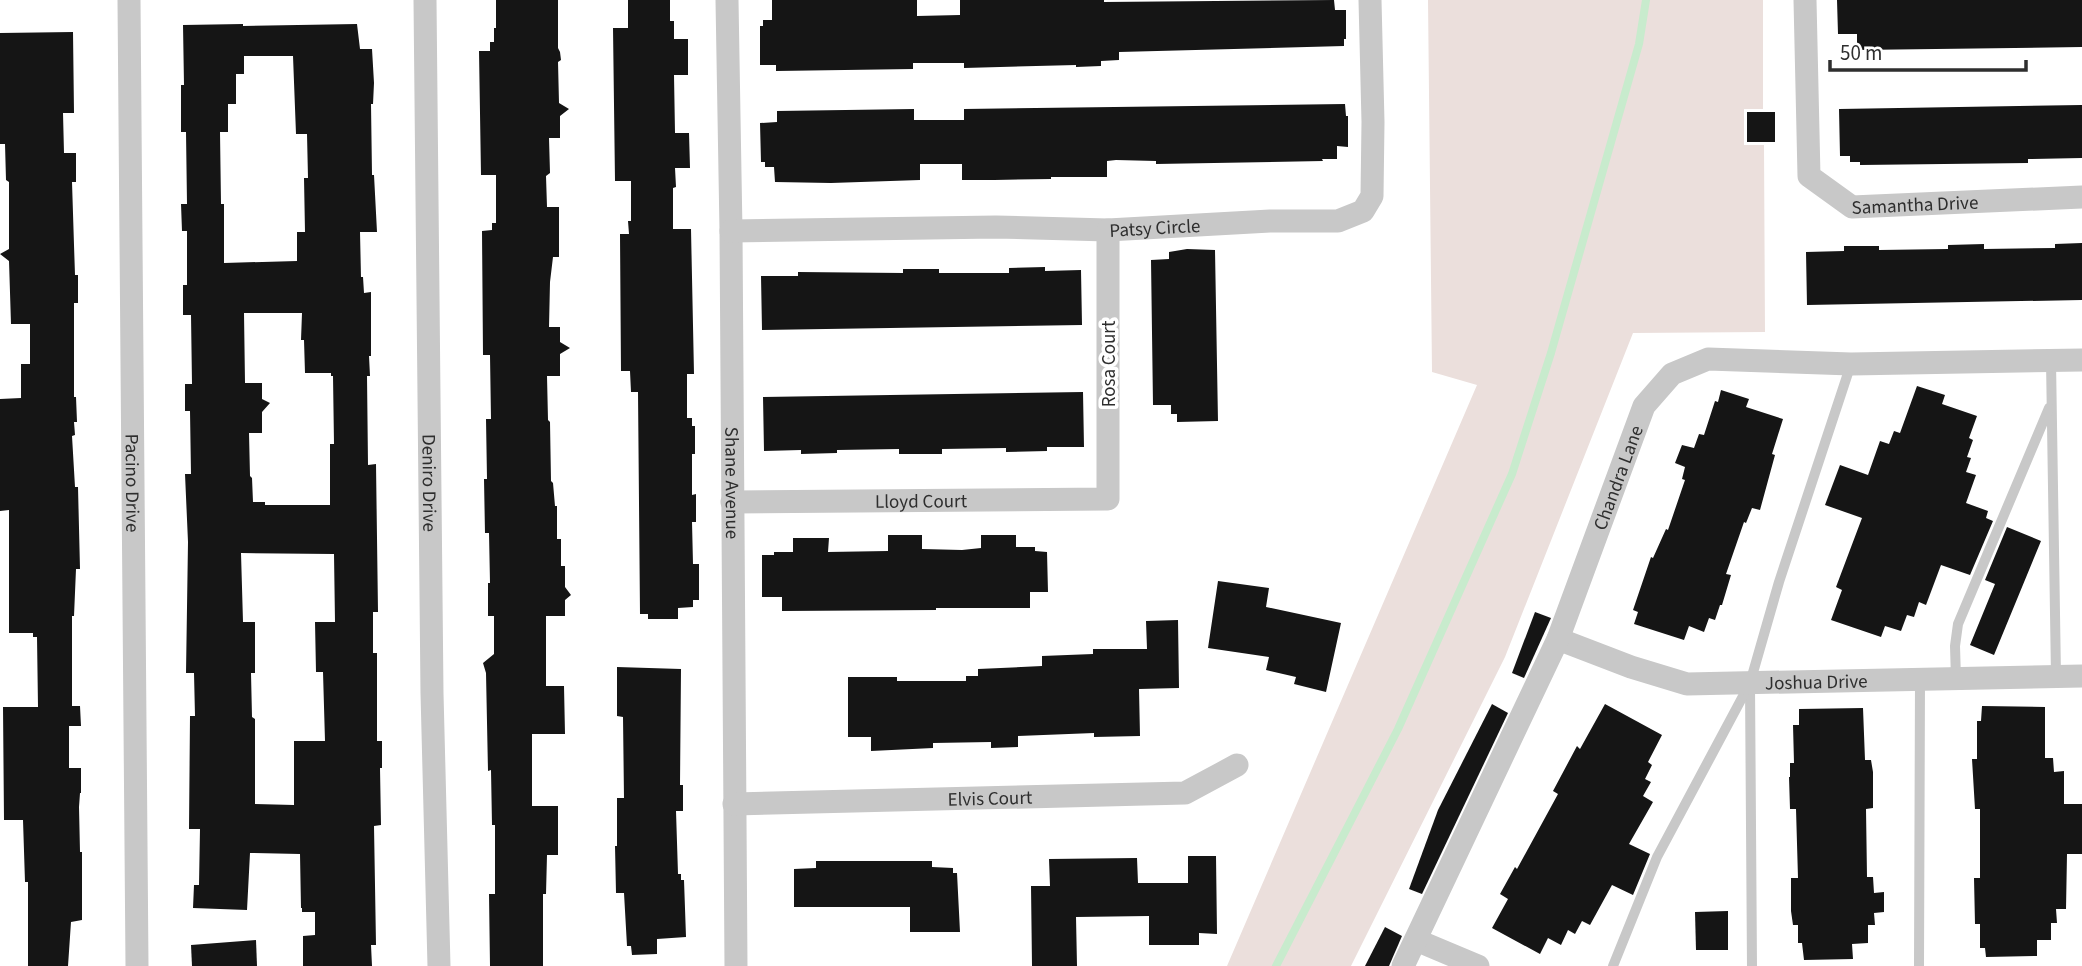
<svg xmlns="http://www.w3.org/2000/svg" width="2082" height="966" font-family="'Source Sans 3',sans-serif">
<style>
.green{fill:#ebdfdc}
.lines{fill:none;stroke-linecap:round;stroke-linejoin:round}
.stream{stroke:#c8ebcd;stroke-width:8}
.building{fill:#151515;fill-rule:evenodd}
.lane{stroke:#c8c8c8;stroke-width:10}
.street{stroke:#c8c8c8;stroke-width:23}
.labels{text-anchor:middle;stroke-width:7;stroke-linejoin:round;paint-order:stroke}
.street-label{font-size:19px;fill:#2e2e2e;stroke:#fff}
</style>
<rect width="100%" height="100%" fill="#fff"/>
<polygon class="green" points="1428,0 1763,0 1763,109 1744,109 1744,145 1764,145 1765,332 1633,333 1505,657 1351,966 1227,966 1477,385 1432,372"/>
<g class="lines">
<polyline class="stream" points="1276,966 1398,729 1512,474 1551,353 1639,44 1646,0"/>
</g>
<g class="building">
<polygon points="496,0 558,0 558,48 560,52 561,60 558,62 559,103 569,109 560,116 560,138 549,138 550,173 546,176 547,207 559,207 559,257 553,257 550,282 549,327 560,327 560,342 570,348 560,354 560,376 547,376 548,420 550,422 551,481 553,483 555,506 557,506 557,539 561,539 561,566 565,566 565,587 571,595 565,600 565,616 546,616 546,686 564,686 565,734 532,734 532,806 558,806 558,855 547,855 546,894 543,894 543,966 490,966 489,894 495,894 495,825 492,825 491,770 488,771 486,673 483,663 494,654 494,616 488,616 488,583 490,583 489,533 485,533 484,479 487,479 486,419 491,419 490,355 483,355 482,231 492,230 492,223 496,223 496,175 481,175 479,51 490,51 490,42 494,42 494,28 496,28"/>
<polygon points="628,0 670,0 670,21 674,21 674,39 688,39 688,75 674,75 675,133 689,133 690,168 675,168 676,187 673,188 673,229 691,229 694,374 687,374 687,418 692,418 692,426 695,426 695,454 692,454 692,495 696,494 696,522 692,522 693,564 699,564 699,600 693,600 693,607 678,608 678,619 648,619 648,614 640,614 638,392 631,392 630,371 621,371 620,234 629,234 628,221 631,221 631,181 615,181 613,28 628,28"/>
<polygon points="772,0 917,0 917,16 960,15 960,0 1104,0 1104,2 1334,0 1335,10 1346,10 1346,39 1344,39 1344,46 1119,52 1119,60 1101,61 1101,66 1076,67 1076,65 964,68 964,63 913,63 913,69 776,71 776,65 760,65 760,26 763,26 763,20 772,20"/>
<polygon points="1837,0 2082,0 2082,47 1857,50 1857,34 1838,34"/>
<path d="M 243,24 L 243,26 L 357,24 L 360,49 L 372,49 L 374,83 L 373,104 L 371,104 L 372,175 L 374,175 L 377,232 L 360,232 L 361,277 L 363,277 L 364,293 L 371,292 L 371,356 L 369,356 L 370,376 L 367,376 L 368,465 L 376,464 L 378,612 L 373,612 L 373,653 L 377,653 L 377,741 L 382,741 L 382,768 L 380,768 L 381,825 L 374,826 L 376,945 L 371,945 L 372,966 L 303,966 L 303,936 L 315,935 L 315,912 L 302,912 L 302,908 L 301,908 L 300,854 L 250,853 L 247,910 L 193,908 L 194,885 L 199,885 L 200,829 L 189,829 L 190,716 L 195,716 L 194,673 L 186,673 L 188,542 L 185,474 L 191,474 L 190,411 L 185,411 L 185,384 L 192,384 L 191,315 L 183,315 L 183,285 L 187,285 L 187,231 L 182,231 L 181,204 L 187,204 L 186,132 L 181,132 L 181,85 L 184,85 L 183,25 ZM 244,56 L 293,56 L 296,134 L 307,134 L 308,178 L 304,178 L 305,232 L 297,232 L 297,261 L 224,263 L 224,204 L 221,204 L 220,132 L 228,132 L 228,104 L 236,104 L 236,74 L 244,74 ZM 244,313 L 302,313 L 301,340 L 304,340 L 305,373 L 331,373 L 331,376 L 333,376 L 334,444 L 330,444 L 330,505 L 265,505 L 265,502 L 253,502 L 252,478 L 250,476 L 249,433 L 262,433 L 262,412 L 270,403 L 262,399 L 262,383 L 245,383 ZM 241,553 L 334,554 L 335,622 L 315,622 L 316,672 L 323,672 L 325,741 L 294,741 L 294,805 L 255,804 L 255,719 L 252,717 L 251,673 L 255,673 L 255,622 L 243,622 Z"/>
<polygon points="73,32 74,113 63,113 64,153 76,153 76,182 72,182 74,245 75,275 78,275 78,303 74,303 74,397 76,397 77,422 74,422 75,435 72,436 75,487 78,487 80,569 76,569 74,616 72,616 72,706 80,706 81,726 69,726 69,768 81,768 81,793 80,793 79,807 80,852 82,852 82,920 71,922 68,966 28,966 28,882 25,882 23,820 4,820 3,707 38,707 37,637 33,637 33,633 9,633 9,510 0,511 0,399 21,398 21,364 30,364 30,324 11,324 9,261 0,254 9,249 9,182 6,180 5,144 0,144 0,33"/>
<polygon points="1345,104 1346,116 1348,116 1348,147 1337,146 1337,159 1322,159 1323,161 1156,164 1156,161 1116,160 1107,161 1107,177 1051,177 1051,179 994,180 962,180 962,164 920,164 920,180 831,183 775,182 774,167 765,167 765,162 761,162 760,123 777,122 777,111 914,109 914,120 964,120 964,109"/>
<polygon points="2082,105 2082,158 2028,159 2028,163 1860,165 1860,162 1850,162 1850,156 1840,156 1839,109"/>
<rect x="1747" y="112" width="28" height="30"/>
<polygon points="2082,243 2082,300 1807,305 1806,252 1844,251 1844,246 1879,246 1879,250 1948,249 1948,245 1984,244 1984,249 2055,248 2055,244"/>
<polygon points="1187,249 1215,250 1218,421 1177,422 1177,414 1171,414 1171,405 1153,405 1151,260 1169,259 1169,252"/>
<polygon points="1045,267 1045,271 1081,270 1082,325 762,330 761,276 798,276 798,272 903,273 903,269 939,269 939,273 1009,273 1009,268"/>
<polygon points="1917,386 1945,395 1942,404 1977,416 1969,438 1973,440 1967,457 1971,458 1966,472 1976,475 1966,503 1988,511 1986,518 1993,521 1970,575 1941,565 1926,605 1919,602 1914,617 1907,615 1901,631 1885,626 1881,637 1831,620 1842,590 1836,587 1862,518 1825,505 1840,465 1868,475 1880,441 1889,444 1894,431 1900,433"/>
<polygon points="1721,390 1749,399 1746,407 1783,419 1772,454 1775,455 1760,510 1752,508 1746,523 1744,522 1726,574 1731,575 1722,605 1720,605 1715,620 1709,618 1704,632 1689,626 1684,640 1634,624 1638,612 1633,610 1651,557 1653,558 1666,529 1668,530 1685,480 1682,479 1685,467 1675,463 1682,445 1694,448 1699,434 1704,435 1715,401 1718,402"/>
<polygon points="1083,392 1084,447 1047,447 1047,451 1006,452 1006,448 942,449 942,454 899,454 899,449 837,450 837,453 801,454 801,450 764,451 763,397"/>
<polygon points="2007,527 2041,541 1994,655 1970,645 1995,584 1985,580"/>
<polygon points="888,535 922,535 922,549 962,550 981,548 981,535 1016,535 1016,547 1035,547 1035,551 1047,552 1048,592 1030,592 1030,608 936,608 936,610 782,611 782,597 762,597 762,555 774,555 774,552 793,552 793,538 829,538 828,552 888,551"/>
<polygon points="1218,581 1269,588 1266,607 1341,623 1326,692 1294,684 1296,677 1266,670 1269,657 1208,648"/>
<polygon points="1535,612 1551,618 1524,678 1512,673"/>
<polygon points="1178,620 1179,688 1139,689 1140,736 1094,737 1094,733 1018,736 1018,747 991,748 991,742 933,743 933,748 871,751 871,737 848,737 848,677 897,677 897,681 966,681 966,676 978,676 978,669 1042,666 1042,656 1093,654 1093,649 1147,649 1146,621"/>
<polygon points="617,667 681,669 680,785 683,785 683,811 676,811 678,874 681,874 681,880 684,880 686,937 657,939 657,954 632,955 631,946 627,946 624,893 616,893 615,846 617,846 617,798 624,798 623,717 617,716"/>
<polygon points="1492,704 1508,713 1422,894 1409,889 1438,810"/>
<polygon points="1605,704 1662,735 1648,762 1652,765 1645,779 1651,782 1643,796 1653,802 1629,844 1650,854 1633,895 1612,885 1590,925 1582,921 1575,934 1568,930 1561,945 1548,938 1540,954 1492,928 1508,899 1500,894 1515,867 1517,869 1558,794 1553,791 1577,746 1580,749"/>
<polygon points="1982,706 2045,707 2045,758 2053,758 2054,772 2064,771 2064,804 2082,804 2082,854 2067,854 2066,909 2056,909 2057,923 2051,923 2051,940 2037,940 2037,956 1986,957 1985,948 1980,948 1980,924 1975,924 1974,878 1980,878 1980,809 1975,809 1972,759 1977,759 1977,721 1981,721"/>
<polygon points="1863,708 1865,760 1871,760 1873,772 1873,808 1866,809 1867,877 1873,877 1874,893 1884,892 1884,912 1874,913 1875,925 1868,925 1868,943 1852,944 1853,959 1804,960 1802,943 1798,943 1798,925 1793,925 1791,911 1791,878 1798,878 1796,809 1790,809 1789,777 1790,777 1790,763 1794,763 1793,725 1799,725 1799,709"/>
<polygon points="1188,856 1216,856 1217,934 1199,933 1199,945 1149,945 1149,916 1076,917 1077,966 1032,966 1031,886 1050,886 1049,859 1137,858 1138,883 1188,883"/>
<polygon points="816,861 932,861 932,867 953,868 953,873 957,873 960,932 910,932 910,907 794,907 794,869 816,868"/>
<polygon points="1728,911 1728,950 1696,950 1695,912"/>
<polygon points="1385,927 1402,936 1389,966 1365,966"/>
<polygon points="256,940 257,966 192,966 191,945"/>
</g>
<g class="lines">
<g class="lane">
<polyline points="2051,361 2056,676"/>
<polyline points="1956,679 1955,646 1958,624 2049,408"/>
<polyline points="1750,685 1752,966"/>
<polyline points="1613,966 1657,857 1750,683 1779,582 1851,364"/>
<polyline points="1919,966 1920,679"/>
</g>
<g class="street">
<path id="s1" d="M 129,0 L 137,966"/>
<path id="s2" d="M 425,0 L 432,693 L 439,966"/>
<path id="s3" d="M 727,0 L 731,231 L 736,966"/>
<path id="s4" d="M 1805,0 L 1809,176 L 1852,207 L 2082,197"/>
<path id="s5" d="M 731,231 L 996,227 L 1108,230 L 1270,221 L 1338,221 L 1363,211 L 1372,196 L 1373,122 L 1370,0"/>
<path id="s6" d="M 732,502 L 1108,499 L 1108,230"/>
<path id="s7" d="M 1558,639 L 1631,667 L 1687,684 L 2082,676"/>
<path id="s8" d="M 734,804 L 1185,793 L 1237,765"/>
<polyline points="1416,940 1478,966"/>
<path id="s9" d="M 1403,966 L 1558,639 L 1644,406 L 1672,374 L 1708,359 L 1851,364 L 2082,360"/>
</g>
</g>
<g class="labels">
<g class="street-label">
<text dy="7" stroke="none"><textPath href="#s4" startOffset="292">Samantha Drive</textPath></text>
<text dy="7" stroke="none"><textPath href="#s5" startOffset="424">Patsy Circle</textPath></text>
<text transform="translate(1108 364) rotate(-90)" y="7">Rosa Court</text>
<text dy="7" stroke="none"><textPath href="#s9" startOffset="534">Chandra Lane</textPath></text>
<text dy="7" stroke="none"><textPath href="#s1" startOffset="483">Pacino Drive</textPath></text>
<text dy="7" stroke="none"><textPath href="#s2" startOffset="483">Deniro Drive</textPath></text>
<text dy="7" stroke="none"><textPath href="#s3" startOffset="483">Shane Avenue</textPath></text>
<text dy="7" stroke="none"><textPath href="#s6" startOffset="189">Lloyd Court</textPath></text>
<text dy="7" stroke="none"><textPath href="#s7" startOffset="266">Joshua Drive</textPath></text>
<text dy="7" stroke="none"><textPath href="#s8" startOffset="256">Elvis Court</textPath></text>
</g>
</g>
<path d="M1830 60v10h196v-10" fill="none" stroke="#2e2e2e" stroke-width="3.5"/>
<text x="1840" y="60" font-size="21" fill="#2e2e2e" stroke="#ffffff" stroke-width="5" paint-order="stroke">50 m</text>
</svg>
